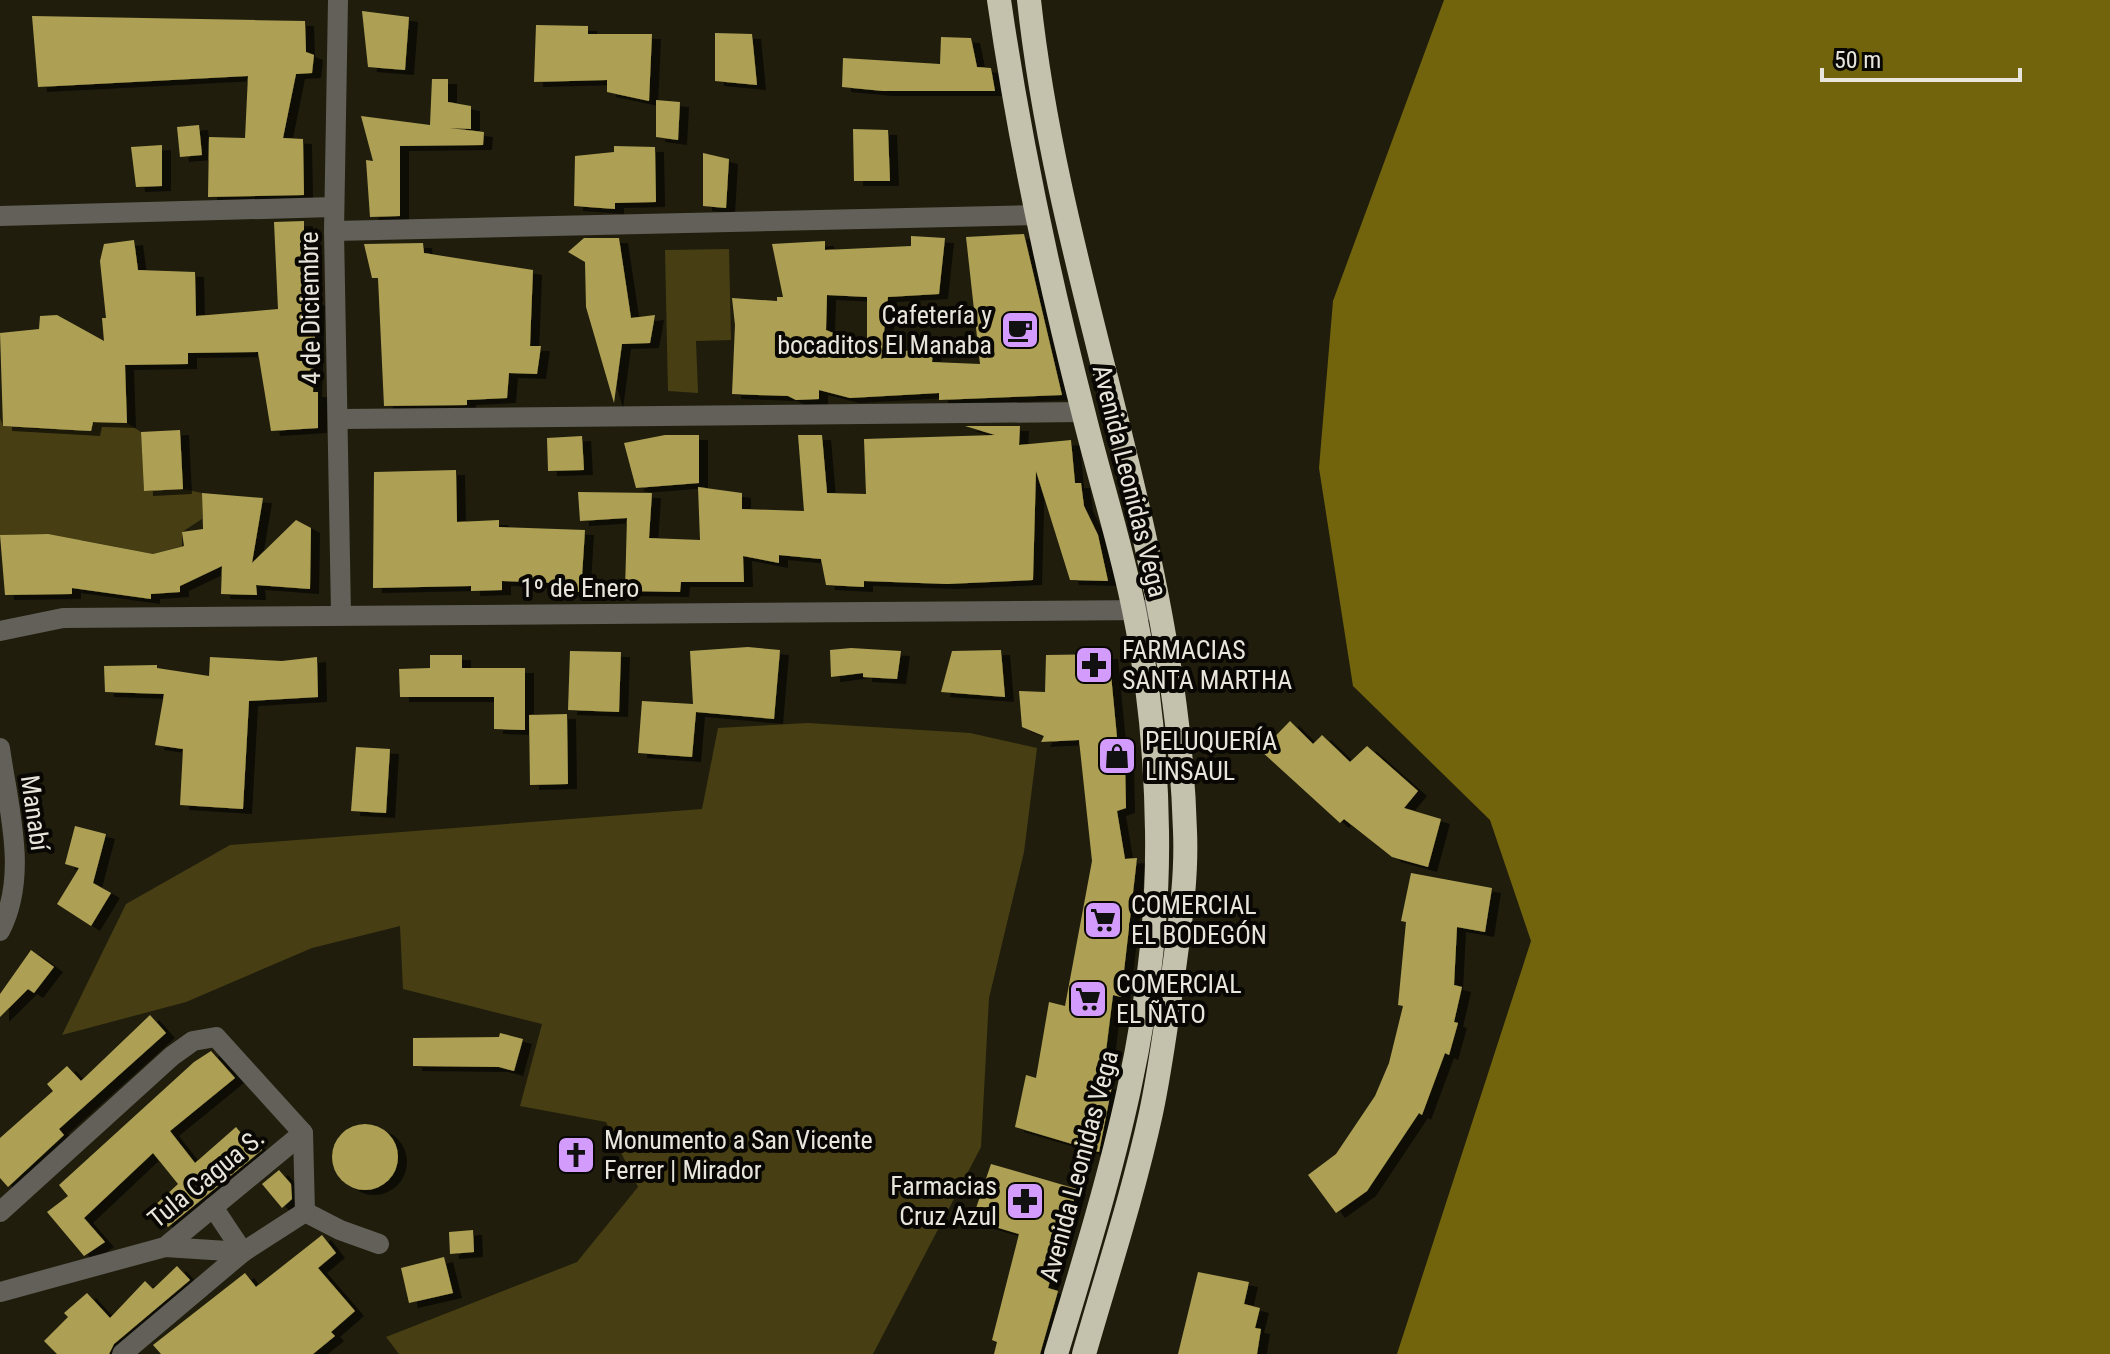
<svg xmlns="http://www.w3.org/2000/svg" width="2110" height="1354" font-family="'Roboto Condensed',sans-serif">
<style>
.green{fill:#473f13}
.water{fill:#71640d}
.building{fill:#ada054;fill-rule:evenodd;filter:url(#shadow)}
.lines{fill:none;stroke-linecap:round;stroke-linejoin:round}
.minor{stroke:#626058;stroke-width:20}
.highway{stroke:#c4c1ac;stroke-width:24}
.labels{text-anchor:middle;stroke-width:8;stroke-linejoin:round;paint-order:stroke}
.street-label{font-size:26px;fill:#e8e6dc;stroke:#080703}
.poi-label{font-size:26px;fill:#e8e6dc;stroke:#080703;text-anchor:start}
</style>
<defs>
<filter id="shadow"><feDropShadow dx="9" dy="5" stdDeviation="0" flood-color="#0009"/></filter>
</defs>
<rect width="100%" height="100%" fill="#201d0d"/>
<g class="green">
<polygon points="729,249 731,340 696,341 698,393 668,391 665,250"/>
<polygon points="53,414 67,428 90,431 93,422 127,423 141,432 144,491 183,489 202,493 202,519 182,532 182,546 153,554 81,540 72,552 45,553 43,534 0,535 0,418 3,426 50,430"/>
<polygon points="808,723 970,733 1037,748 1024,852 989,998 981,1147 873,1354 399,1354 386,1337 577,1262 638,1187 606,1122 520,1106 542,1024 403,989 400,926 312,948 186,1002 62,1035 126,904 230,845 702,809 718,728"/>
</g>
<polygon class="water" points="1444,0 2110,0 2110,1354 1397,1354 1531,941 1490,820 1353,686 1319,468 1333,301"/>
<g class="building">
<polygon points="362,11 409,17 405,70 368,67"/>
<polygon points="32,16 305,21 306,52 314,55 312,73 296,74 283,138 303,139 304,195 208,197 209,137 245,138 248,76 38,87"/>
<polygon points="536,25 588,26 588,34 652,34 649,101 607,92 607,80 534,82"/>
<polygon points="715,33 752,34 757,85 715,81"/>
<polygon points="941,37 971,38 977,67 991,68 995,91 883,91 842,87 843,58 940,64"/>
<polygon points="432,79 448,79 448,102 471,106 471,129 449,128 484,132 483,145 400,146 400,216 370,217 366,160 373,161 361,116 430,125"/>
<polygon points="656,100 680,102 678,140 656,137"/>
<polygon points="199,125 202,155 180,157 177,127"/>
<polygon points="853,129 888,130 890,181 854,181"/>
<polygon points="162,145 162,186 136,187 131,147"/>
<polygon points="614,146 655,147 656,202 615,203 615,209 574,206 575,156 614,152"/>
<polygon points="703,153 729,159 726,208 703,206"/>
<polygon points="304,221 304,235 310,236 302,297 316,301 313,392 318,392 318,428 271,431 258,352 188,353 188,364 125,365 127,423 93,422 91,431 3,426 0,333 39,329 40,316 57,315 104,341 102,318 106,318 100,261 104,244 134,240 138,270 195,272 196,316 278,309 274,222"/>
<path d="M 1024,234 L 1062,395 L 939,400 L 939,393 L 850,398 L 819,390 L 819,399 L 796,400 L 788,396 L 732,394 L 735,325 L 732,298 L 777,301 L 777,297 L 783,297 L 772,244 L 825,241 L 825,250 L 911,246 L 911,236 L 945,238 L 939,294 L 888,297 L 881,359 L 934,342 L 932,362 L 980,364 L 966,237 ZM 827,295 L 867,297 L 867,347 L 826,330 Z"/>
<polygon points="584,238 619,238 631,318 655,315 650,343 622,344 614,403 586,307 585,262 568,252"/>
<polygon points="423,243 424,253 533,270 530,346 541,346 537,374 509,373 507,398 467,400 467,405 384,406 378,278 372,278 364,244"/>
<polygon points="965,426 1020,426 1019,445 1071,440 1075,483 1081,483 1084,506 1098,535 1108,581 1070,580 1036,471 1033,580 947,584 864,581 864,587 826,585 821,559 779,555 779,563 743,556 744,582 681,582 680,592 625,591 627,518 580,521 578,492 652,493 649,538 700,540 698,487 742,493 742,509 804,511 798,435 822,435 827,493 866,494 864,439 995,435"/>
<polygon points="180,430 183,489 144,491 141,432"/>
<polygon points="665,435 699,435 699,483 636,488 624,443"/>
<polygon points="582,436 584,470 548,471 547,438"/>
<polygon points="456,470 457,522 499,520 499,527 585,530 581,592 553,590 554,583 502,581 502,590 471,591 471,586 373,588 374,472"/>
<polygon points="202,493 263,498 252,563 296,520 311,528 310,589 256,585 257,595 221,594 222,566 180,586 180,592 151,594 151,599 72,588 72,594 5,595 0,535 48,534 153,554 184,546 182,532 203,529"/>
<polygon points="748,647 780,650 774,719 696,712 692,757 638,753 642,701 693,704 690,651"/>
<polygon points="851,648 901,651 897,679 863,677 863,673 831,677 830,650"/>
<polygon points="1001,650 1005,697 941,692 952,651"/>
<polygon points="570,651 621,652 619,712 568,710"/>
<polygon points="1109,654 1119,758 1125,759 1126,808 1117,811 1125,859 1137,858 1121,997 1113,995 1102,1083 1112,1086 1099,1152 1015,1127 1026,1075 1036,1078 1049,1002 1065,1006 1092,861 1079,740 1041,742 1044,736 1022,727 1019,691 1045,692 1046,655"/>
<polygon points="430,655 462,655 462,668 525,668 525,730 494,729 494,697 400,697 399,669 430,668"/>
<polygon points="210,657 282,661 317,657 318,697 249,701 243,809 180,805 183,749 155,745 164,694 105,692 104,666 157,665 157,668 209,676"/>
<polygon points="567,714 568,784 530,785 529,715"/>
<polygon points="1290,721 1313,744 1322,735 1350,762 1367,746 1418,791 1404,808 1441,819 1428,867 1392,857 1344,819 1340,823 1261,751"/>
<polygon points="356,747 390,749 386,813 351,811"/>
<polygon points="75,826 106,834 93,883 111,893 91,926 57,904 79,868 65,864"/>
<polygon points="1411,873 1492,888 1485,932 1457,927 1454,985 1462,987 1454,1022 1458,1023 1449,1055 1445,1053 1422,1115 1419,1113 1367,1191 1336,1213 1308,1175 1336,1154 1375,1096 1389,1063 1403,1006 1398,1005 1406,922 1401,921"/>
<polygon points="31,950 54,967 34,993 28,989 0,1017 0,994"/>
<polygon points="150,1015 166,1033 59,1129 64,1135 8,1187 0,1178 0,1138 53,1091 47,1084 67,1066 81,1081"/>
<polygon points="500,1033 523,1039 514,1071 499,1067 413,1066 413,1038 499,1037"/>
<polygon points="211,1051 235,1078 170,1131 195,1163 236,1127 241,1133 244,1131 262,1150 168,1227 151,1209 178,1184 153,1153 84,1218 105,1242 84,1256 47,1212 68,1196 59,1185 194,1062"/>
<circle cx="365" cy="1157" r="33"/>
<polygon points="991,1164 1077,1189 1048,1288 1058,1291 1040,1354 994,1354 997,1342 992,1340 1019,1234 972,1220"/>
<polygon points="279,1170 291,1184 292,1199 282,1208 262,1184"/>
<polygon points="473,1230 474,1252 450,1254 449,1232"/>
<polygon points="322,1235 336,1253 318,1268 355,1311 331,1332 335,1336 313,1354 161,1354 153,1345 245,1273 256,1287"/>
<polygon points="444,1257 453,1293 409,1303 401,1268"/>
<polygon points="177,1266 190,1280 114,1344 109,1354 57,1354 44,1341 68,1317 64,1313 87,1293 110,1318 145,1281 153,1289"/>
<polygon points="1198,1272 1249,1282 1244,1304 1260,1308 1255,1328 1261,1329 1257,1354 1178,1354"/>
</g>
<g class="lines">
<g class="minor">
<polyline points="338,0 334,231 341,614"/>
<polyline points="0,216 334,207"/>
<polyline points="334,231 1038,215"/>
<polyline points="339,419 1083,412"/>
<polyline points="0,631 63,618 1149,610"/>
<path d="M 0,748 C 8,807 29,875 0,931"/>
<polyline points="213,1207 243,1252"/>
<polyline points="0,1212 172,1056 193,1041 216,1037 303,1133 305,1212"/>
<polyline points="305,1212 340,1230 379,1244"/>
<polyline points="165,1247 243,1252"/>
<polyline points="0,1292 165,1247 303,1133"/>
<polyline points="122,1354 243,1252 305,1212"/>
</g>
<g class="highway">
<path d="M 999,0 C 1019,139 1049,279 1084,415 C 1100,480 1121,545 1134,610 C 1149,681 1156,759 1157,831 C 1160,1016 1109,1179 1056,1354"/>
<path d="M 1029,0 C 1059,281 1177,547 1185,831 C 1187,878 1180,923 1174,969 C 1167,1018 1161,1066 1151,1113 C 1133,1195 1107,1274 1084,1354"/>
</g>
</g>
<defs>
<symbol id="cafe-square" viewBox="-11 -11 22 22"><rect x="-9" y="-9" width="18" height="18" rx="4" fill="#d39cfc" stroke="#080703"/><path d="M-5.5-4.5H6V0H3Q3 3.5 0 3.5H-2.5Q-5.5 3.5-5.5 0ZM3-3.2v2h1.7v-2ZM-6 4.5H4V6H-6Z" fill="#111"/></symbol>
<symbol id="pharmacy-square" viewBox="-11 -11 22 22"><rect x="-9" y="-9" width="18" height="18" rx="4" fill="#d39cfc" stroke="#080703"/><path d="M-2-6h4v4h4v4h-4v4h-4v-4h-4v-4h4Z" fill="#111"/></symbol>
<symbol id="shop-square" viewBox="-11 -11 22 22"><rect x="-9" y="-9" width="18" height="18" rx="4" fill="#d39cfc" stroke="#080703"/><path d="M-5-2.5h2.3a2.7 3.5 0 0 1 5.4 0H5L5.5 6h-11ZM-1.5-2.5h3a1.5 2.3 0 0 0-3 0Z" fill="#111"/></symbol>
<symbol id="supermarket-square" viewBox="-11 -11 22 22"><rect x="-9" y="-9" width="18" height="18" rx="4" fill="#d39cfc" stroke="#080703"/><path d="M-6-5.5h2.5l.6 2H6L4.5 2H-2.5L-4.4-4H-6ZM-1.5 3.2a1.3 1.3 0 1 0 .1 0ZM3 3.2a1.3 1.3 0 1 0 .1 0Z" fill="#111"/></symbol>
<symbol id="church-square" viewBox="-11 -11 22 22"><rect x="-9" y="-9" width="18" height="18" rx="4" fill="#d39cfc" stroke="#080703"/><path d="M-1.2-6h2.4v3.5h3.3v2.4h-3.3V6h-2.4V-.1h-3.3v-2.4h3.3Z" fill="#111"/></symbol>
</defs>
<g fill-rule="evenodd">
<use href="#cafe-square" x="998" y="308" width="44" height="44"/>
<use href="#pharmacy-square" x="1072" y="643" width="44" height="44"/>
<use href="#shop-square" x="1095" y="734" width="44" height="44"/>
<use href="#supermarket-square" x="1081" y="898" width="44" height="44"/>
<use href="#supermarket-square" x="1066" y="977" width="44" height="44"/>
<use href="#church-square" x="554" y="1133" width="44" height="44"/>
<use href="#pharmacy-square" x="1003" y="1179" width="44" height="44"/>
</g>
<g class="labels">
<g class="street-label">
<text transform="translate(310 308) rotate(-91)" y="9">4 de Diciembre</text>
<text transform="translate(1130 481) rotate(76)" y="9">Avenida Leonidas Vega</text>
<text x="580" y="597">1º de Enero</text>
<text transform="translate(35 813) rotate(82)" y="9">Manabí</text>
<text transform="translate(1079 1166) rotate(-75)" y="9">Avenida Leonidas Vega</text>
<text transform="translate(206 1178) rotate(-39)" y="9">Tula Cagua S.</text>
</g>
<g class="poi-label">
<text x="992" y="324" text-anchor="end">Cafetería y<tspan x="992" dy="30">bocaditos El Manaba</tspan></text>
<text x="1122" y="659">FARMACIAS<tspan x="1122" dy="30">SANTA MARTHA</tspan></text>
<text x="1145" y="750">PELUQUERÍA<tspan x="1145" dy="30">LINSAUL</tspan></text>
<text x="1131" y="914">COMERCIAL<tspan x="1131" dy="30">EL BODEGÓN</tspan></text>
<text x="1116" y="993">COMERCIAL<tspan x="1116" dy="30">EL ÑATO</tspan></text>
<text x="604" y="1149">Monumento a San Vicente<tspan x="604" dy="30">Ferrer | Mirador</tspan></text>
<text x="997" y="1195" text-anchor="end">Farmacias<tspan x="997" dy="30">Cruz Azul</tspan></text>
</g>
</g>
<path d="M1822 68v12h198v-12" fill="none" stroke="#e8e6dc" stroke-width="4"/>
<text x="1834" y="68" font-size="24" fill="#e8e6dc" stroke="#080703" stroke-width="6" paint-order="stroke">50 m</text>
</svg>
